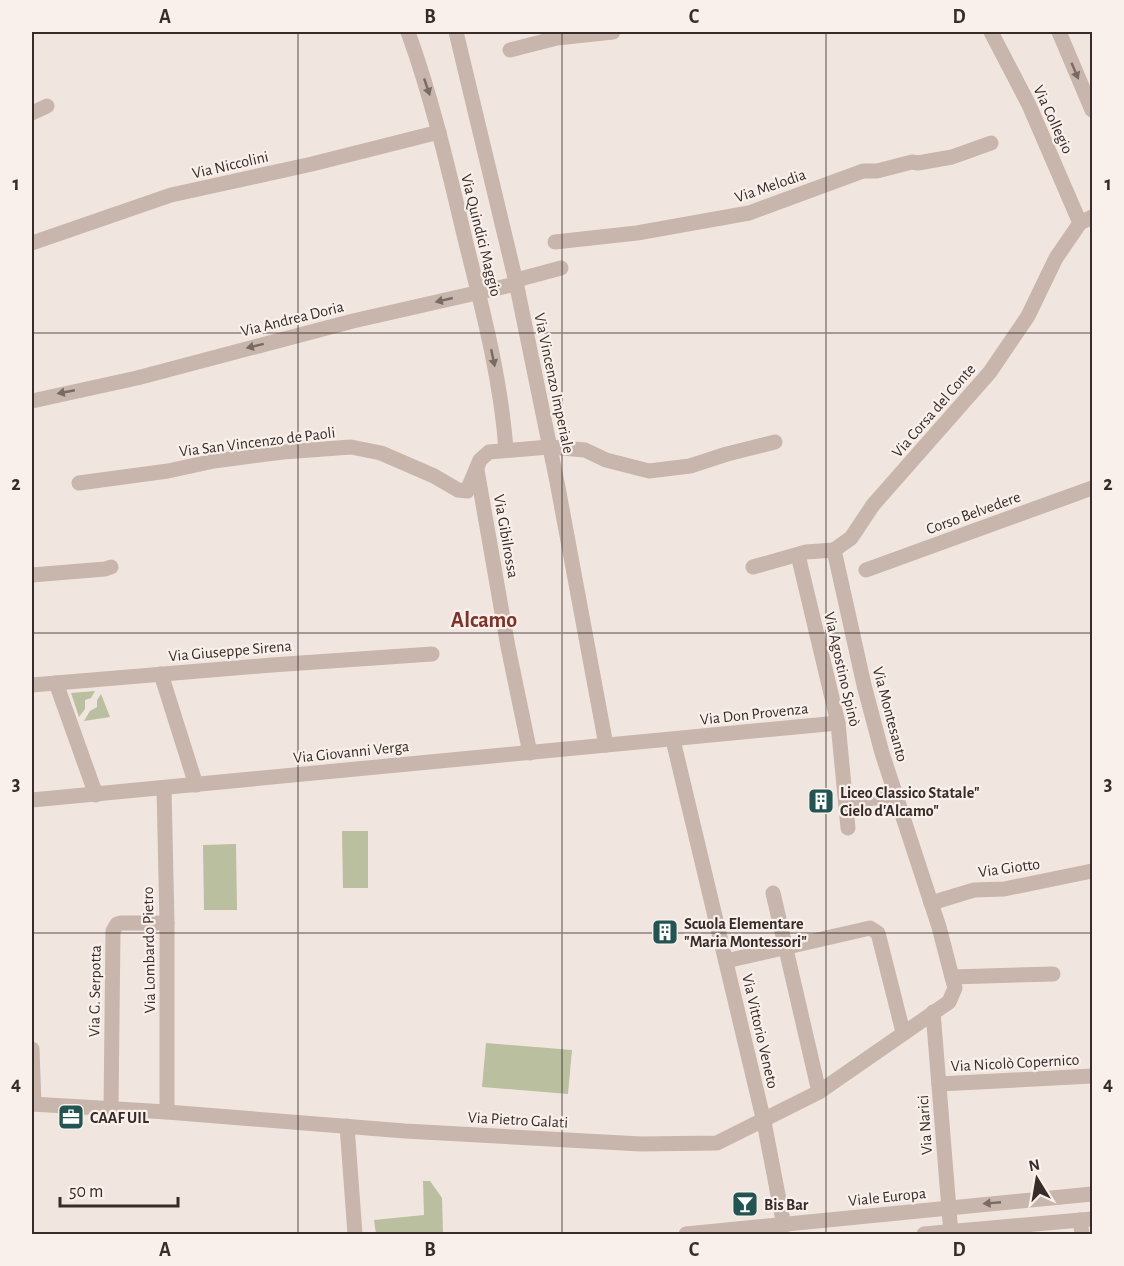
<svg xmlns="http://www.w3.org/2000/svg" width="1124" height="1266" font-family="'Alegreya Sans',sans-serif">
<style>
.green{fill:#b9bf9f}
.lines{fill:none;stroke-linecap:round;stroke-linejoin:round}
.minor{stroke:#c8b5ab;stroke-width:15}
.tertiary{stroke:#c8b5ab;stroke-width:15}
.oneway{fill:#786a64}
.grid{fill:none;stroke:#372c2a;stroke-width:1.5;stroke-opacity:0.55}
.labels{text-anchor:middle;stroke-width:4.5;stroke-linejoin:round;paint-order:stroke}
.street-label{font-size:16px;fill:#372c2a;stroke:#f9f0eb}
.poi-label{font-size:16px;font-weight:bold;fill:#372c2a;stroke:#f9f0eb;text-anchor:start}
.district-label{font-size:22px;font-weight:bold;fill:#803229;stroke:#f9f0eb}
.neatline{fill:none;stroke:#372c2a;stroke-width:2}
.grid-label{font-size:20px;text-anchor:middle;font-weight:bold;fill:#372c2a}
</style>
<rect width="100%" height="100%" fill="#f1e6df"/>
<g class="green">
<polygon points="95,691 91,698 85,700 85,709 79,717 71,693"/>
<polygon points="101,694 110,717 84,721 90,711 97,707 97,700"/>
<polygon points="342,831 368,831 368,888 343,888"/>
<polygon points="236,844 237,910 204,910 203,845"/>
<polygon points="486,1043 572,1050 568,1094 482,1087"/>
<polygon points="423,1181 430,1181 442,1198 443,1234 376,1234 374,1220 424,1215"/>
</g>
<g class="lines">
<g class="minor">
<path d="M 408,32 C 433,101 449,172 466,243 C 483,311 501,380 506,450"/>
<polyline points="456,32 516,282 557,482 606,745"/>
<polyline points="991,32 1029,105 1080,223"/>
<polyline points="1059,32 1092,110"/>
<polyline points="510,50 557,38 613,32"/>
<polyline points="32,113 47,106"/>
<polyline points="555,242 637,233 749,213 863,171 877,171 912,162 918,163 952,157 991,143"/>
<polyline points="32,243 171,195 312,164 439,132"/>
<polyline points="32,401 137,378 353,321 511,285 520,279 561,268"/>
<polyline points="477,470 508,647 530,753"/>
<polyline points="79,483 168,471 214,461 283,452 351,447 381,453 434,476 458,490 467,491 480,460 489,452 549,447 585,450 606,460 649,471 690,466 727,454 775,442"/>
<polyline points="798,555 838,723 848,828"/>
<polyline points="753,567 806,552 834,550 851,538 873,505 990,372 1028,316 1056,258 1080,223 1092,217"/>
<polyline points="866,570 1092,488"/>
<polyline points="32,575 105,569 111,567"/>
<polyline points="161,674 196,785"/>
<polyline points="56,683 96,795"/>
<polyline points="32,685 272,665 432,654"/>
<polyline points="673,740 764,1122 784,1226"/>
<polyline points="164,788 167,923 167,1112"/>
<polyline points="32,800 838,723"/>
<polyline points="846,801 895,796"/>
<polyline points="773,893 819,1092"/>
<polyline points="931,903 974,890 1004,889 1092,871"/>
<polyline points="726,961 870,928 878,933 903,1032"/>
<polyline points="952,977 1053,974"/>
<polyline points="933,1012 951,1234"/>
<polyline points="32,1049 34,1104"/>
<polyline points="939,1084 1092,1076"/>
<polyline points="32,1104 167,1112 405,1131 641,1144 717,1143 819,1092 949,1002 955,988 952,977 939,927 882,753 864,685 834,550"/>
<polyline points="111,1109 113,931 117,924 121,923 167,923"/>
<polyline points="347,1126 355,1234"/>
<polyline points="1080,1220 1082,1234"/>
</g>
<g class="tertiary">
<polyline points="686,1234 1092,1194"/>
<polyline points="924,1234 1092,1219"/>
</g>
</g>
<defs><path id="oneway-solid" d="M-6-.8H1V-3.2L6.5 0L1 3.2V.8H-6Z" transform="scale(1.5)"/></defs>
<g class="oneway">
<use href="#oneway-solid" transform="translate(1075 71) rotate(67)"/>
<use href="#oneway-solid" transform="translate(427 87) rotate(71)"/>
<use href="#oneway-solid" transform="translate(444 300) rotate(167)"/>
<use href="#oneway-solid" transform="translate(255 346) rotate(166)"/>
<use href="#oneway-solid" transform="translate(493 358) rotate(78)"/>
<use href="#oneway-solid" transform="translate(66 392) rotate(169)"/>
<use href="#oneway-solid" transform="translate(992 1203) rotate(175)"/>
</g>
<path class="grid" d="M 298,32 L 298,1234M 562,32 L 562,1234M 826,32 L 826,1234M 32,333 L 1092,333M 32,633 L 1092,633M 32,933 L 1092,933"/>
<defs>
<symbol id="building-square" viewBox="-11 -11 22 22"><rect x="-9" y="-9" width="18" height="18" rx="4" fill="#225552" stroke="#f9f0eb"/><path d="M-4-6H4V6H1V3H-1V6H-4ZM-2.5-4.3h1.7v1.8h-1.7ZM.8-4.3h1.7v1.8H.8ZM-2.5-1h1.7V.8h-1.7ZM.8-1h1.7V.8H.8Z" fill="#fff"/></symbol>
<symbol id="office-square" viewBox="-11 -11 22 22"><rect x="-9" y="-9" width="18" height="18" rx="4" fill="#225552" stroke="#f9f0eb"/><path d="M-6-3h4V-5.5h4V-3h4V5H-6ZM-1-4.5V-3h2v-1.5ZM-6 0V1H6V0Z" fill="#fff"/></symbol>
<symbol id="bar-square" viewBox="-11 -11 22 22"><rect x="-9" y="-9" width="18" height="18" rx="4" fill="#225552" stroke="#f9f0eb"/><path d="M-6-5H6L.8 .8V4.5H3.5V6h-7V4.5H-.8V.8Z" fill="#fff"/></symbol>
</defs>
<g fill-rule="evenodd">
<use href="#building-square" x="806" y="786" width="30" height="30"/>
<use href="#building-square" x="650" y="917" width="30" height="30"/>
<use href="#office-square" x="56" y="1102" width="30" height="30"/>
<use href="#bar-square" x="730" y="1189" width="30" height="30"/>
</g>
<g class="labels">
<g class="street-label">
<text transform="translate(1054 119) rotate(65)" y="6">Via Collegio</text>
<text transform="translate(230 164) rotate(-13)" y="6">Via Niccolini</text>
<text transform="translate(770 185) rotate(-19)" y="6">Via Melodia</text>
<text transform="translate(482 235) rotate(76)" y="6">Via Quindici Maggio</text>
<text transform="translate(292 318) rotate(-14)" y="6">Via Andrea Doria</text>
<text transform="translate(555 383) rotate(78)" y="6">Via Vincenzo Imperiale</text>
<text transform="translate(933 410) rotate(-49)" y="6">Via Corsa del Conte</text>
<text transform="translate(257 441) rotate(-7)" y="6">Via San Vincenzo de Paoli</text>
<text transform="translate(973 512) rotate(-20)" y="6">Corso Belvedere</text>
<text transform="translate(507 536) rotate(80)" y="6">Via Gibilrossa</text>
<text transform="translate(230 650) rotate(-5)" y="6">Via Giuseppe Sirena</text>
<text transform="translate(843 669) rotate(77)" y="6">Via Agostino Spinò</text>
<text transform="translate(754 713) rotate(-6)" y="6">Via Don Provenza</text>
<text transform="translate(891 714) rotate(75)" y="6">Via Montesanto</text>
<text transform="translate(351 751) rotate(-6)" y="6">Via Giovanni Verga</text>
<text transform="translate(1009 867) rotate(-8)" y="6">Via Giotto</text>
<text transform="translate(148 950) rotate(-91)" y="6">Via Lombardo Pietro</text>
<text transform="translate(94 991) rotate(-89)" y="6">Via G. Serpotta</text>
<text transform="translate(761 1031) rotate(77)" y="6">Via Vittorio Veneto</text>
<text transform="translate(1015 1062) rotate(-3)" y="6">Via Nicolò Copernico</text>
<text transform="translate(518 1119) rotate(3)" y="6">Via Pietro Galati</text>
<text transform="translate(924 1125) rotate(-94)" y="6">Via Narici</text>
<text transform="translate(887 1196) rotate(-6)" y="6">Viale Europa</text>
</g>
<g class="poi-label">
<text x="840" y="798">Liceo Classico Statale"<tspan x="840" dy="18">Cielo d'Alcamo"</tspan></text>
<text x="684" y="929">Scuola Elementare<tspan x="684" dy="18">"Maria Montessori"</tspan></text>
<text x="90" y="1123">CAAF UIL</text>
<text x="764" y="1210">Bis Bar</text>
</g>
<g class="district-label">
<text x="484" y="627">Alcamo</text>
</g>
</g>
<rect width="1124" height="1266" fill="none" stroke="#f9f0eb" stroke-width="66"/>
<g transform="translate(1037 1179) rotate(349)" stroke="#f9f0eb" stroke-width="4.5" paint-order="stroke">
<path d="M0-4.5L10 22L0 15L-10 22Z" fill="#372c2a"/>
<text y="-9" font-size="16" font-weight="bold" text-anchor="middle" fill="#372c2a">N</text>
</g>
<path d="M60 1197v9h118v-9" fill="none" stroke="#372c2a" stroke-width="3"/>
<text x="69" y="1197" font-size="18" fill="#372c2a" stroke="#f9f0eb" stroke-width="4.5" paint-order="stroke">50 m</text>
<rect x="33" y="33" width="1058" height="1200" class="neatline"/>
<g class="grid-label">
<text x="165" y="23">A</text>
<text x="430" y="23">B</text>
<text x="694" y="23">C</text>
<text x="959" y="23">D</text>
<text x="16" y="190">1</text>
<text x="1108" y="190">1</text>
<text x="16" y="490">2</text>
<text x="1108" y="490">2</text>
<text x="16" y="790">3</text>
<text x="1108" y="790">3</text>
<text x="16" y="1090">4</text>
<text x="1108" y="1090">4</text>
<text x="165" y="1256">A</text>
<text x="430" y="1256">B</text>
<text x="694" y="1256">C</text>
<text x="959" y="1256">D</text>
</g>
</svg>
